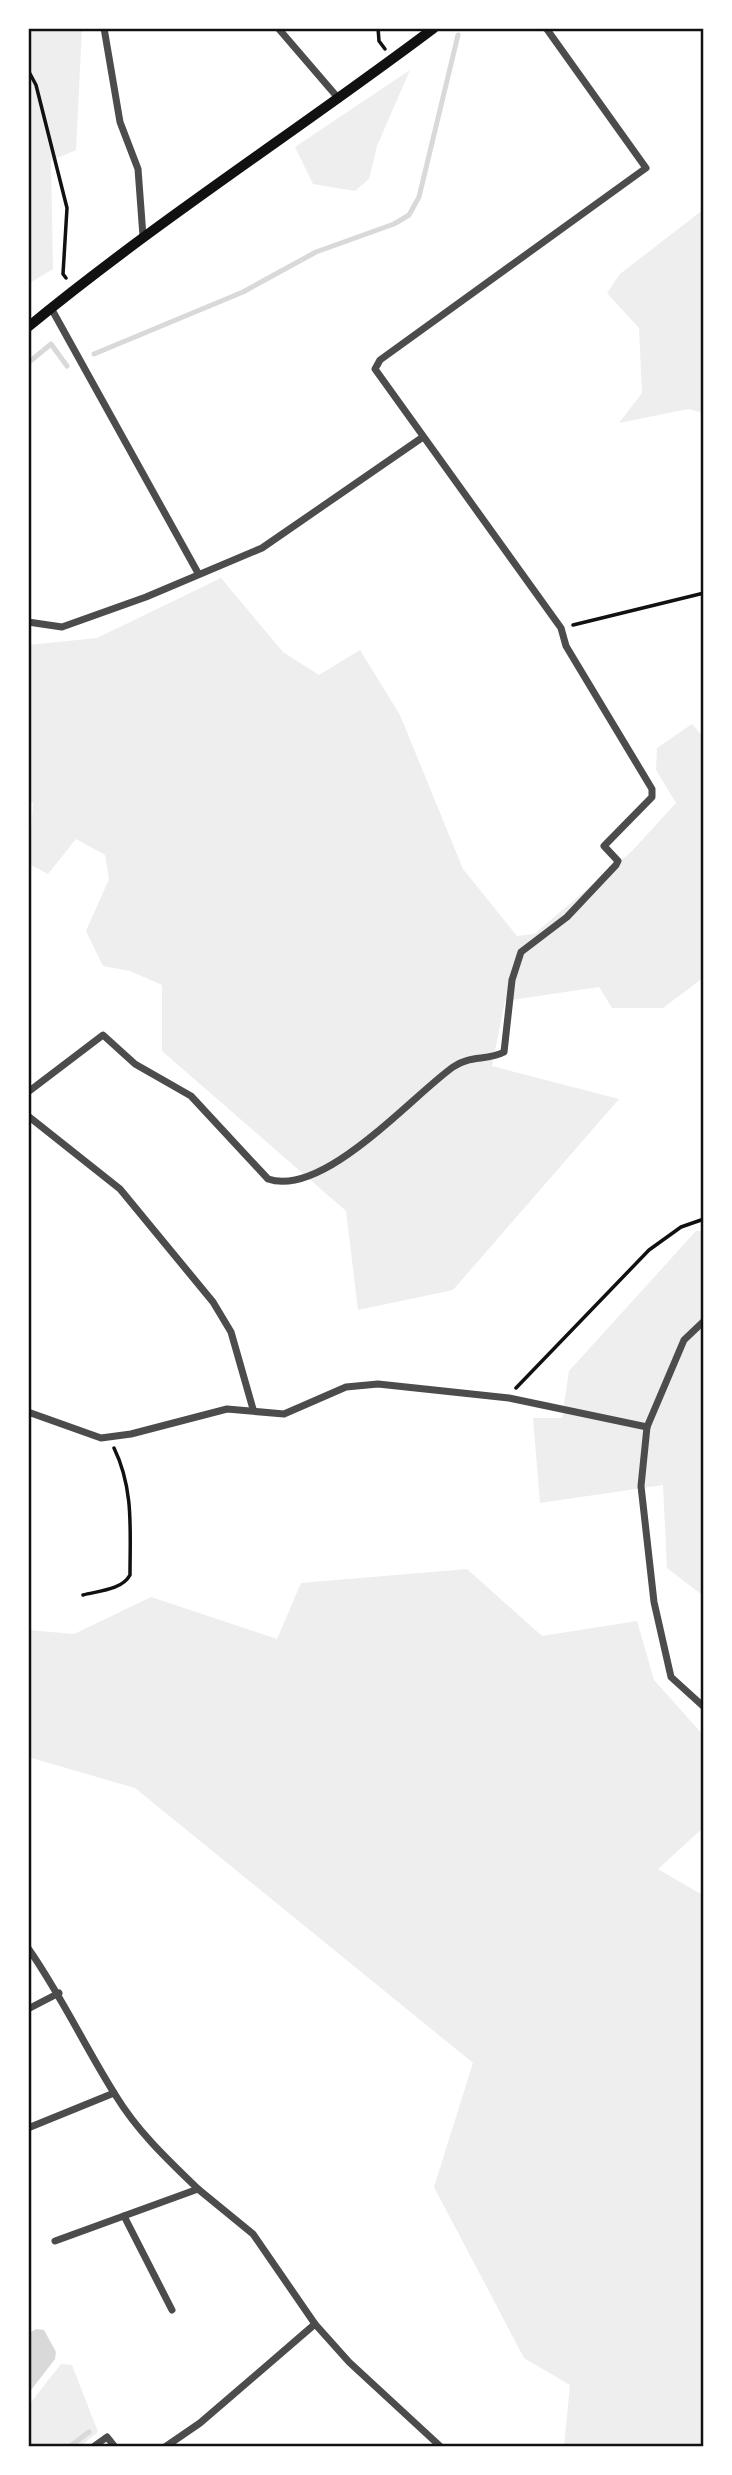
<svg xmlns="http://www.w3.org/2000/svg" width="732" height="2475" font-family="Jost,sans-serif">
<style>
.green{fill:#eee}
.water{fill:#d9d9d9}
.lines{fill:none;stroke-linecap:round;stroke-linejoin:round}
.stream{stroke:#d9d9d9;stroke-width:5}
.path{stroke:#111;stroke-width:3.5}
.minor{stroke:#4c4c4c;stroke-width:7}
.secondary{stroke:#111;stroke-width:10}
.neatline{fill:none;stroke:#111;stroke-width:2.5}
</style>
<rect width="100%" height="100%" fill="#fff"/>
<g class="green">
<polygon points="28,28 82,28 76,150 51,161 53,269 28,284"/>
<polygon points="410,70 377,146 369,179 355,191 313,184 295,147"/>
<polygon points="704,209 704,413 688,409 619,423 642,393 639,328 607,293 620,274"/>
<polygon points="221,578 283,652 319,675 360,650 400,715 463,869 517,936 534,934 631,852 676,803 656,770 657,748 692,724 704,738 704,977 663,1008 612,1008 599,987 505,1001 492,1066 619,1099 453,1290 358,1310 346,1211 162,1051 162,985 130,971 103,966 86,931 109,879 105,855 76,839 48,874 29,864 33,803 28,799 28,645 97,638"/>
<polygon points="696,1231 704,1231 704,1592 701,1594 667,1568 663,1485 540,1503 533,1418 562,1418 569,1371"/>
<polygon points="467,1569 542,1636 637,1621 654,1680 704,1736 704,1827 658,1869 704,1896 704,2447 564,2447 570,2385 524,2358 434,2187 473,2063 135,1788 28,1757 28,1630 74,1634 151,1597 277,1639 301,1583"/>
<polygon points="61,2364 72,2365 98,2432 79,2447 28,2447 28,2406"/>
</g>
<polygon class="water" points="36,2329 44,2330 56,2352 55,2359 28,2394 28,2334"/>
<g class="lines">
<g class="stream">
<polyline points="94,354 243,292 316,252 394,224 409,215 419,197 458,35"/>
<polyline points="28,363 51,344 67,366"/>
<polyline points="69,2447 89,2432"/>
</g>
<g class="path">
<polyline points="378,28 379,41 385,49"/>
<polyline points="28,70 36,85 67,208 63,274 66,278"/>
<polyline points="573,625 704,593"/>
<polyline points="516,1388 649,1250 681,1227 704,1219"/>
<path d="M 83,1595 C 98,1591 122,1590 130,1575 C 130,1530 134,1489 114,1448"/>
</g>
<g class="minor">
<polyline points="104,28 120,122 138,169 143,236"/>
<polyline points="278,28 339,99"/>
<polyline points="51,308 198,573"/>
<polyline points="28,622 62,627 146,597 262,548 423,437"/>
<path d="M 28,1092 L 103,1035 L 135,1064 L 191,1096 L 268,1179 C 323,1198 411,1097 453,1067 C 469,1055 488,1061 504,1052 L 512,980 L 521,952 L 567,917 L 616,865 L 618,861 L 604,846 L 652,797 L 652,789 L 566,646 L 561,628 L 375,369 L 380,360 L 646,168 L 546,28"/>
<polyline points="28,1116 120,1189 213,1302 231,1332 253,1409"/>
<polyline points="704,1321 684,1340 647,1427 641,1486 654,1602 671,1677 704,1707"/>
<polyline points="28,1412 101,1438 131,1434 227,1409 284,1414 346,1387 378,1384 509,1398 647,1427"/>
<path d="M 28,1948 C 61,1995 85,2047 116,2096 C 138,2132 168,2160 198,2189"/>
<polyline points="28,2009 59,1993"/>
<polyline points="28,2128 114,2093"/>
<polyline points="124,2216 172,2310"/>
<polyline points="55,2241 198,2189 253,2234 315,2324"/>
<polyline points="93,2447 107,2437 115,2447"/>
<polyline points="165,2447 200,2423 315,2324 349,2362 441,2447"/>
</g>
<path class="secondary" d="M 28,327 C 158,220 300,129 434,28"/>
</g>
<rect width="732" height="2475" fill="none" stroke="#ffffff" stroke-width="60"/>
<rect x="30" y="30" width="672" height="2415" class="neatline"/>
</svg>
